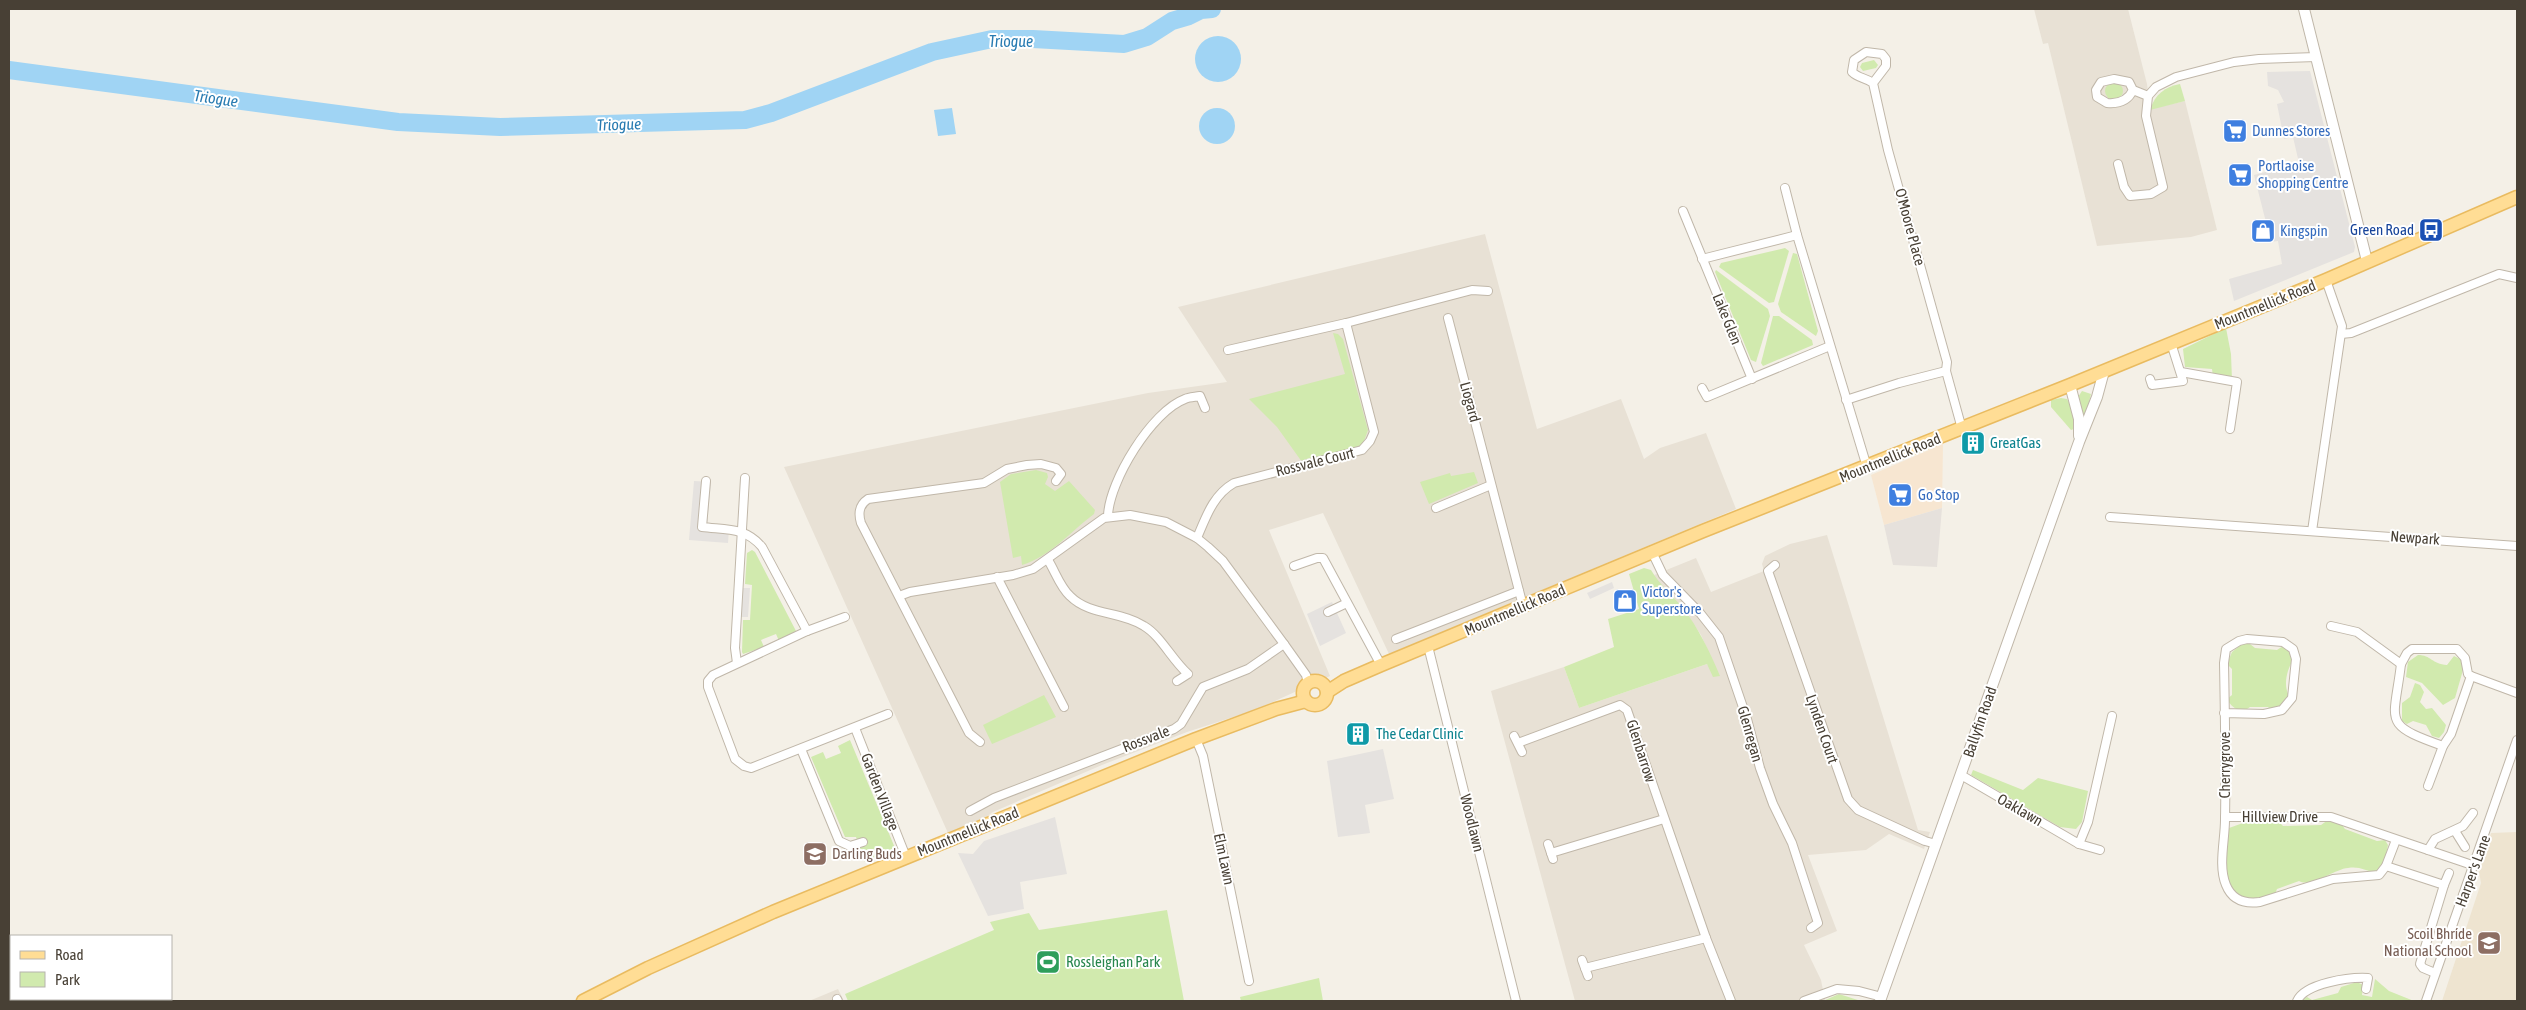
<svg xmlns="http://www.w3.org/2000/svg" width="2526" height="1010" font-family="'Asap Condensed',sans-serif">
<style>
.residential{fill:#e8e1d5}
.commercial{fill:#f7e6d1}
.industrial{fill:#e6e1dc}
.education{fill:#eee4d0}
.green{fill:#d1eaae}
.parking{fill:#e5e2df}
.water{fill:#a0d4f4}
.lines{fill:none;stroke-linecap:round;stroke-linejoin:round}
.river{stroke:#a0d4f4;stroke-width:18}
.minor-casing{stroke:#c0b7a9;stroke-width:10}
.tertiary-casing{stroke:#c0b7a9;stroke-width:12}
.primary-casing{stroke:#e9bb60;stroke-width:15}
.minor{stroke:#fff;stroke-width:8}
.tertiary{stroke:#fff;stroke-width:10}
.primary{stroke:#ffdd95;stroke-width:12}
.labels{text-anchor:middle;stroke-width:4;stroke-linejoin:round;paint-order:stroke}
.shop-label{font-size:15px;fill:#366cbe;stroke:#fff;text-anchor:start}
.street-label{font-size:15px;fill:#484035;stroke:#fff}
.transit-label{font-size:15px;fill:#164399;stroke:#fff;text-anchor:end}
.culture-label{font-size:15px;fill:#0d838f;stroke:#fff;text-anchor:start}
.education-label{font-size:15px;fill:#785e54;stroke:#fff;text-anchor:start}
.leisure-label{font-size:15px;fill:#27864d;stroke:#fff;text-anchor:start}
.water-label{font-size:16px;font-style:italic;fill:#287bb1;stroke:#fff}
</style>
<rect width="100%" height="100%" fill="#f4f0e7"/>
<g class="residential">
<polygon points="2034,9 2128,9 2147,84 2150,109 2185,101 2217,230 2191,237 2097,246 2048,43 2043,44"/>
<polygon points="1485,234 1537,429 1621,399 1644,459 1660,448 1706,433 1736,509 1389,654 1323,513 1269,530 1330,676 1255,710 1187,732 1102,765 993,812 982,820 948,833 784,467 1148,393 1227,382 1178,307"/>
<polygon points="1827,535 1918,830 1930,832 1924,849 1889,834 1866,850 1808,855 1837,931 1804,945 1821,980 1825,1000 1823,1001 1575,1001 1491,691 1564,667 1579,708 1707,664 1719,676 1701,635 1682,607 1661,587 1654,575 1696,558 1711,592 1764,571 1762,564 1765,556 1790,544"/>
<polygon points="838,989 844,1001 809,1001"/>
</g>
<polygon class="commercial" points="1943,444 1942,508 1884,525 1871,475"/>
<polygon class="industrial" points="1942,508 1937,567 1893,565 1884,525"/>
<polygon class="education" points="2517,832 2517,1001 2442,1001 2481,883 2479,872 2491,833"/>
<g class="green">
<polygon points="1874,60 1878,65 1876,68 1863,71 1860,67 1862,63"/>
<circle cx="2114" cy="91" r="9"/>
<path d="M 2180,84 L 2185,101 L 2150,110 C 2155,94 2165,87 2180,84 Z"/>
<polygon points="1785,248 1789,251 1774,302 1769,303 1719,267 1721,263"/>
<polygon points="1793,253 1797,254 1818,331 1816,336 1781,312 1778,304"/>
<polygon points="1716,270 1768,309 1770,316 1756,362 1751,360 1715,272"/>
<polygon points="1773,316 1779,316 1812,340 1813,345 1763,366 1761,363"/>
<polygon points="2226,328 2231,354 2232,380 2213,377 2212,369 2185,367 2183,349"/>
<polygon points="1333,333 1338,334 1343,339 1368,430 1363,444 1359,447 1302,462 1277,427 1249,399 1345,374"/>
<polygon points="2082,391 2091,394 2084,422 2078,397"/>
<path d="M 2061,398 L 2067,399 C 2072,407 2076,419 2074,429 L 2071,430 L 2051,407 L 2051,400 Z"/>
<path d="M 1036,470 L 1047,473 L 1048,477 L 1045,484 L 1055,491 L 1069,481 L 1095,510 L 1094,514 C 1070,532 1051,556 1022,565 L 1021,556 L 1013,558 L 1000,482 L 1011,474 Z"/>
<polygon points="1474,472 1478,483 1429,504 1420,482 1450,473 1451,476"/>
<polygon points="752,550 755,552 796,631 795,634 779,641 776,634 761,640 764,647 743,654 742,652 743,620 750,620 752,585 745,584 747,553"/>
<path d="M 1644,568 L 1651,570 C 1660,585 1672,595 1683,608 C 1699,629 1710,652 1720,676 L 1713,677 L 1707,664 L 1579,708 L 1564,667 L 1614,647 L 1608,619 L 1639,609 L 1629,574 Z"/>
<path d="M 2242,644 L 2250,644 L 2255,648 L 2277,650 L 2283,646 L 2291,652 L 2292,662 C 2287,670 2283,686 2289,695 L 2281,707 L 2272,711 L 2268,707 L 2250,707 C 2241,715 2232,708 2227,699 L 2232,695 L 2232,669 L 2227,664 L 2232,652 Z"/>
<path d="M 2418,655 C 2431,655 2432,664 2447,665 L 2454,656 L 2462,660 L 2463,670 L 2455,698 L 2443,705 L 2422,683 L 2406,677 L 2408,662 Z"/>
<polygon points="2415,683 2420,685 2424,692 2420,702 2426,709 2432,708 2446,725 2444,732 2439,738 2432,736 2426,725 2413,721 2407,724 2402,721 2402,703 2410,697"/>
<polygon points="1044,695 1056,717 992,744 983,725"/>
<polygon points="850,740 895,848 865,862 856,837 845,837 811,757 823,752 826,759 841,753 838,746"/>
<polygon points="1973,770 2023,790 2038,778 2088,791 2082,822 2076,829 2060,827 1971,775"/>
<path d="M 2328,820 L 2342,825 L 2345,829 L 2377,841 L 2385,840 L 2388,845 C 2386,855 2384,866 2375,872 C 2365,871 2360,866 2348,868 C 2334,869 2312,888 2299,881 L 2277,889 L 2275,894 C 2265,896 2250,902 2240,897 C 2223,887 2221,844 2229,828 L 2243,823 L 2279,822 L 2283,826 L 2321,825 Z"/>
<polygon points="1167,910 1184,1001 848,1001 845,994 994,930 990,922 1029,913 1039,930"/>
<polygon points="1319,978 1323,1001 1241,1001 1240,997"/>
<polygon points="2375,979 2389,991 2414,1001 2302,1001 2307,997 2312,1000 2338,993 2341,987 2357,982 2363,985 2362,995 2372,997"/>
<polygon points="1839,994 1861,1001 1823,1001"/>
</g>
<g class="parking">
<polygon points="2310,71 2355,247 2354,252 2234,301 2229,279 2282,264 2278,241 2271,242 2254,175 2299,163 2293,137 2284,139 2277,104 2284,102 2278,90 2268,86 2267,72"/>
<polygon points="694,481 711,482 707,526 729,528 728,543 689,540"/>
<polygon points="1612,582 1614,588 1590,599 1587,593"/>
<polygon points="743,588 750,588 748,617 741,617"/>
<polygon points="1332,602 1346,633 1320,646 1307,614"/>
<polygon points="1383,749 1394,799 1365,805 1370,833 1338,837 1327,761"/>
<polygon points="1055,817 1067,874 1020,882 1024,909 988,916 958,853 973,854 984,841"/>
</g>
<g class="water">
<circle cx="1218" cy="59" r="23"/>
<circle cx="1217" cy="126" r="18"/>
<polygon points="952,108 956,134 938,136 934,110"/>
</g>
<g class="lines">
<polyline class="river" points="9,70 398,122 500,127 745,120 771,113 932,52 992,39 1033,39 1124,44 1147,37 1172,21 1189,16 1201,10 1212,9"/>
<defs>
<g id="minor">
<path d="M 1873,83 C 1866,78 1858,78 1852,72 L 1854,60 L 1866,52 L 1882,54 L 1886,59 L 1886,66 L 1873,83 L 1888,150 L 1947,362 L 1946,371 L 1962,429"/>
<path d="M 2133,90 L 2129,82 L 2114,79 L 2101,82 L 2096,90 L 2097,97 L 2107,103 C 2118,104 2128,101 2133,90 L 2148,96"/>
<polyline points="2118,164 2124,187 2130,196 2151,194 2163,187 2146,116 2148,96 2156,87 2176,77 2234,62 2259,59 2316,57"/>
<polyline points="1785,188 1797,235 1867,467"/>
<polyline points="1683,211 1752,379"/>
<polyline points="1702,259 1797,235"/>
<polyline points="1448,318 1523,606"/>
<polyline points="2341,334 2351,333 2499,274 2517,278"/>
<polyline points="1228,350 1346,323 1472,290 1488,291"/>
<polyline points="2181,372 2237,382 2230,429"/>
<polyline points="2150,379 2152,385 2183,381 2171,343"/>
<polyline points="1702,388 1707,397 1830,346"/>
<polyline points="1846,400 1899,383 1946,371"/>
<path d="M 706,481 L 702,527 C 727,530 745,527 762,547 L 807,631"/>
<polyline points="1436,508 1491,485"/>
<path d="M 1108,516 C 1109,481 1152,411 1185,399 C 1189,397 1195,397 1200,396 L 1205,408"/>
<polyline points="2110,517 2517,546"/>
<polyline points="2312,531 2342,326 2326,280"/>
<path d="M 1197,538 C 1206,517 1213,495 1234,483 L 1362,450 L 1370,441 L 1374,432 L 1346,323"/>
<polyline points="1652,552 1663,575 1700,613 1719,637 1747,719 1760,768 1773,804 1792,843 1818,923 1811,928"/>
<path d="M 1048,560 C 1055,571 1060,587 1070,596 C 1090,616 1121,611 1144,626 C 1161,636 1172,660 1188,674 L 1177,681"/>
<polyline points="1775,565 1768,571 1848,799 1858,810 1925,841 1936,844"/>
<polyline points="1294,566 1317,558 1323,558 1381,665"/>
<polyline points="997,577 1064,707"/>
<polyline points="899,596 910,592 1013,575 1033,569 1104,518 1130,515 1166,522 1197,538 1208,547 1223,561 1284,644"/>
<polyline points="1328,612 1347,603"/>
<polyline points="845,617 807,631 713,675 708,681 708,687 735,759 744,766 751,768 888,714"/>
<polyline points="2331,626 2357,632 2401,664 2407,653 2412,649 2457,649 2465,658 2468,674 2471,676 2517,693"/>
<polyline points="1396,639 1519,591"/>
<polyline points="1428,646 1516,1001"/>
<polyline points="737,663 735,648 745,478"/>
<path d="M 2401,664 C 2394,723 2381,724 2443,746"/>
<path d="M 2224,713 L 2264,714 L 2282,710 L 2292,698 L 2296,659 L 2293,649 L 2283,642 L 2247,639 L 2239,641 L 2226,649 L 2224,663 C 2225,715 2226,768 2225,820 C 2225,840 2218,866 2226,885 C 2232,900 2245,904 2260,902 L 2333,879 L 2379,875 L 2386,866 L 2396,840"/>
<polyline points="855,728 906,857"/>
<polyline points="1514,736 1522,752"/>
<polyline points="1196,739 1203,756 1249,981"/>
<path d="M 980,742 L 969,733 L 861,523 C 858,513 859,505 868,499 L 984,483 L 1007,469 L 1027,465 L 1041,464 L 1056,468 L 1061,474 L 1056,481"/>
<polyline points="1518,743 1620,705 1627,710 1706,938 1731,1001"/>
<polyline points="801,749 839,841 850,846 863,842"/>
<polyline points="1961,775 2079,844 2088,822 2112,716"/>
<polyline points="2428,786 2443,746 2451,734 2471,676"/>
<polyline points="970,811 994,798 1174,729 1181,724 1203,687 1248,669 1284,644 1306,675 1308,683"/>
<polyline points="2225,817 2331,817 2475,866"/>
<polyline points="2455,831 2465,847"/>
<polyline points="1548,844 1553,859"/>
<polyline points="2079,844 2100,850"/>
<polyline points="2428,850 2435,839 2463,826 2473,813"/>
<polyline points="1551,853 1664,819"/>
<polyline points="2386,866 2444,885 2449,873"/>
<polyline points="1582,960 1588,976"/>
<polyline points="1585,968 1706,938"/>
<polyline points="2435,973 2423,968 2420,964 2444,885"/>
<polyline points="837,999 838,1001"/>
<polyline points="1804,1001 1837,989 1859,991 1882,997"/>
<path d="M 2297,1001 C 2305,983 2350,977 2368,978 L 2366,989"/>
<polyline points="2426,1001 2517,740"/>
</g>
<g id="tertiary">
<polyline points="2304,9 2367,261"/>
<polyline points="2070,385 2079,419 2079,436"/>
<polyline points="1880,1001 2079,442 2097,397 2104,371"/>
</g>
<g id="primary">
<circle cx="1315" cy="693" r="12"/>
<polyline points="1327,692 1344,681 1381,665 1703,531 2070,385 2326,280 2517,197"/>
<polyline points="583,1001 648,968 773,912 1196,739 1276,709 1306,701"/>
</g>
</defs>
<use href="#minor" class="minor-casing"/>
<use href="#tertiary" class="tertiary-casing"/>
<use href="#primary" class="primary-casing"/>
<use href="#minor" class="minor"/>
<use href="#tertiary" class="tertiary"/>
<use href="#primary" class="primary"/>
</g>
<defs>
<symbol id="supermarket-square" viewBox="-11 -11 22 22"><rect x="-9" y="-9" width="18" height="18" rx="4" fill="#3f7fe0" stroke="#fff"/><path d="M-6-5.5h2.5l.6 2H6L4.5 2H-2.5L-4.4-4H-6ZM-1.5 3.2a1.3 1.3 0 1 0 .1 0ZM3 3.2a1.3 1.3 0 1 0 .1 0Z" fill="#fff"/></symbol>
<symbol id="bus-square" viewBox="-11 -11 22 22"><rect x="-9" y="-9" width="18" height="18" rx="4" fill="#1a4fb4" stroke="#fff"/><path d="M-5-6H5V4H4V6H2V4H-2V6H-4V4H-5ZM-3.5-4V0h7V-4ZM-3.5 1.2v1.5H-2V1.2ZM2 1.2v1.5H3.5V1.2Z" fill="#fff"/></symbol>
<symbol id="shop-square" viewBox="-11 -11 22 22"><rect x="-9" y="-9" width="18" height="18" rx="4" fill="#3f7fe0" stroke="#fff"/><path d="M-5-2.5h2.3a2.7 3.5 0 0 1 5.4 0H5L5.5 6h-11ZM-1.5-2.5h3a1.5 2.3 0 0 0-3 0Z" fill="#fff"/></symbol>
<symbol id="building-square" viewBox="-11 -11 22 22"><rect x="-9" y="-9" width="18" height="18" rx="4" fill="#0f9aa8" stroke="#fff"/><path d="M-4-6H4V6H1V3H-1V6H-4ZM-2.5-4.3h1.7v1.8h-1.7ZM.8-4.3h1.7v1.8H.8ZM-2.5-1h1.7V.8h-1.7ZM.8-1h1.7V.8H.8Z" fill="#fff"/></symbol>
<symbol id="school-square" viewBox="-11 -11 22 22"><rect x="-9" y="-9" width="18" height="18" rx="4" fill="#8d6e63" stroke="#fff"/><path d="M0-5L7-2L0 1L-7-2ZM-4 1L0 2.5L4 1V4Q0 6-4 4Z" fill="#fff"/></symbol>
<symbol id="stadium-square" viewBox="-11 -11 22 22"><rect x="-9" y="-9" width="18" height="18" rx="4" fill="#2e9e5b" stroke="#fff"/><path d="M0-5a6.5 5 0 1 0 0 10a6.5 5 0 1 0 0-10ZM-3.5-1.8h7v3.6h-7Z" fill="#fff"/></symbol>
</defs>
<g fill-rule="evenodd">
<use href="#supermarket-square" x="2221" y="117" width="28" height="28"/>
<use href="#supermarket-square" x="2226" y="161" width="28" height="28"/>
<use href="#bus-square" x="2417" y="216" width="28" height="28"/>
<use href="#shop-square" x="2249" y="217" width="28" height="28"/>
<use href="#building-square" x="1959" y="429" width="28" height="28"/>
<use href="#supermarket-square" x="1886" y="481" width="28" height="28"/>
<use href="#shop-square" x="1611" y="587" width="28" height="28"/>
<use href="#building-square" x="1344" y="720" width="28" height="28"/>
<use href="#school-square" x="801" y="840" width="28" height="28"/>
<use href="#school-square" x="2475" y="929" width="28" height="28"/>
<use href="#stadium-square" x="1034" y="948" width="28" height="28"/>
</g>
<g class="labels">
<g class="shop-label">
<text x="2252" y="136">Dunnes Stores</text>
<text x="2258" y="171">Portlaoise<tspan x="2258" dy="17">Shopping Centre</tspan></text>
<text x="2280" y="236">Kingspin</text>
<text x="1918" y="500">Go Stop</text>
<text x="1642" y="597">Victor's<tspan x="1642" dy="17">Superstore</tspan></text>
</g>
<g class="street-label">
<text transform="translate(1910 227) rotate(75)" y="5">O'Moore Place</text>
<text transform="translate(2265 305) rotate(-22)" y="5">Mountmellick Road</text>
<text transform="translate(1727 319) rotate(68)" y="5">Lake Glen</text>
<text transform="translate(1470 402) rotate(75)" y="5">Liogard</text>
<text transform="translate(1890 458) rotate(-22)" y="5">Mountmellick Road</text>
<text transform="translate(1315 462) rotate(-14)" y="5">Rossvale Court</text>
<text transform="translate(2415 538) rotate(4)" y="5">Newpark</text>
<text transform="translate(1515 610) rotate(-23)" y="5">Mountmellick Road</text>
<text transform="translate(1980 722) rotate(-71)" y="5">Ballyfin Road</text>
<text transform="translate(1822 729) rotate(71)" y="5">Lynden Court</text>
<text transform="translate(1750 734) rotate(74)" y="5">Glenregan</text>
<text transform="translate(1146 739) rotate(-21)" y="5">Rossvale</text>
<text transform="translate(1641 751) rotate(72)" y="5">Glenbarrow</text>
<text transform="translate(2225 765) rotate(-90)" y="5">Cherrygrove</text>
<text transform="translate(880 792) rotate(69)" y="5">Garden Village</text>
<text transform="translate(2020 810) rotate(30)" y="5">Oaklawn</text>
<text x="2280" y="822">Hillview Drive</text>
<text transform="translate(1472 823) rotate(76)" y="5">Woodlawn</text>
<text transform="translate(968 832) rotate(-22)" y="5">Mountmellick Road</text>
<text transform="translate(1224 859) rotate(78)" y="5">Elm Lawn</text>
<text transform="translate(2473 871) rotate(-70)" y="5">Harper's Lane</text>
</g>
<g class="transit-label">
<text x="2414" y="235">Green Road</text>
</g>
<g class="culture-label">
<text x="1990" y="448">GreatGas</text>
<text x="1376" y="739">The Cedar Clinic</text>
</g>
<g class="education-label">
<text x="832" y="859">Darling Buds</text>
<text x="2472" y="939" text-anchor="end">Scoil Bhríde<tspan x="2472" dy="17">National School</tspan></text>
</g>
<g class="leisure-label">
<text x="1066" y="967">Rossleighan Park</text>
</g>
<g class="water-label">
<text x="1011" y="47">Triogue</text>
<text transform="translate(216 98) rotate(8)" y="6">Triogue</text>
<text transform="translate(619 124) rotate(-2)" y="6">Triogue</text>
</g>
</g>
<rect width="2526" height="1010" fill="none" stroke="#484035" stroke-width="20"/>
<rect x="10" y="935" width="162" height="65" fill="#ffffff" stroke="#b6b3ae"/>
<rect x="20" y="951" width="25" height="8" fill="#ffdd95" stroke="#b6b3ae"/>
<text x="55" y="960" font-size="15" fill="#484035">Road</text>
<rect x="20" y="972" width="25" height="15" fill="#d1eaae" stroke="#b6b3ae"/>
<text x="55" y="985" font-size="15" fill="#484035">Park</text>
</svg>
